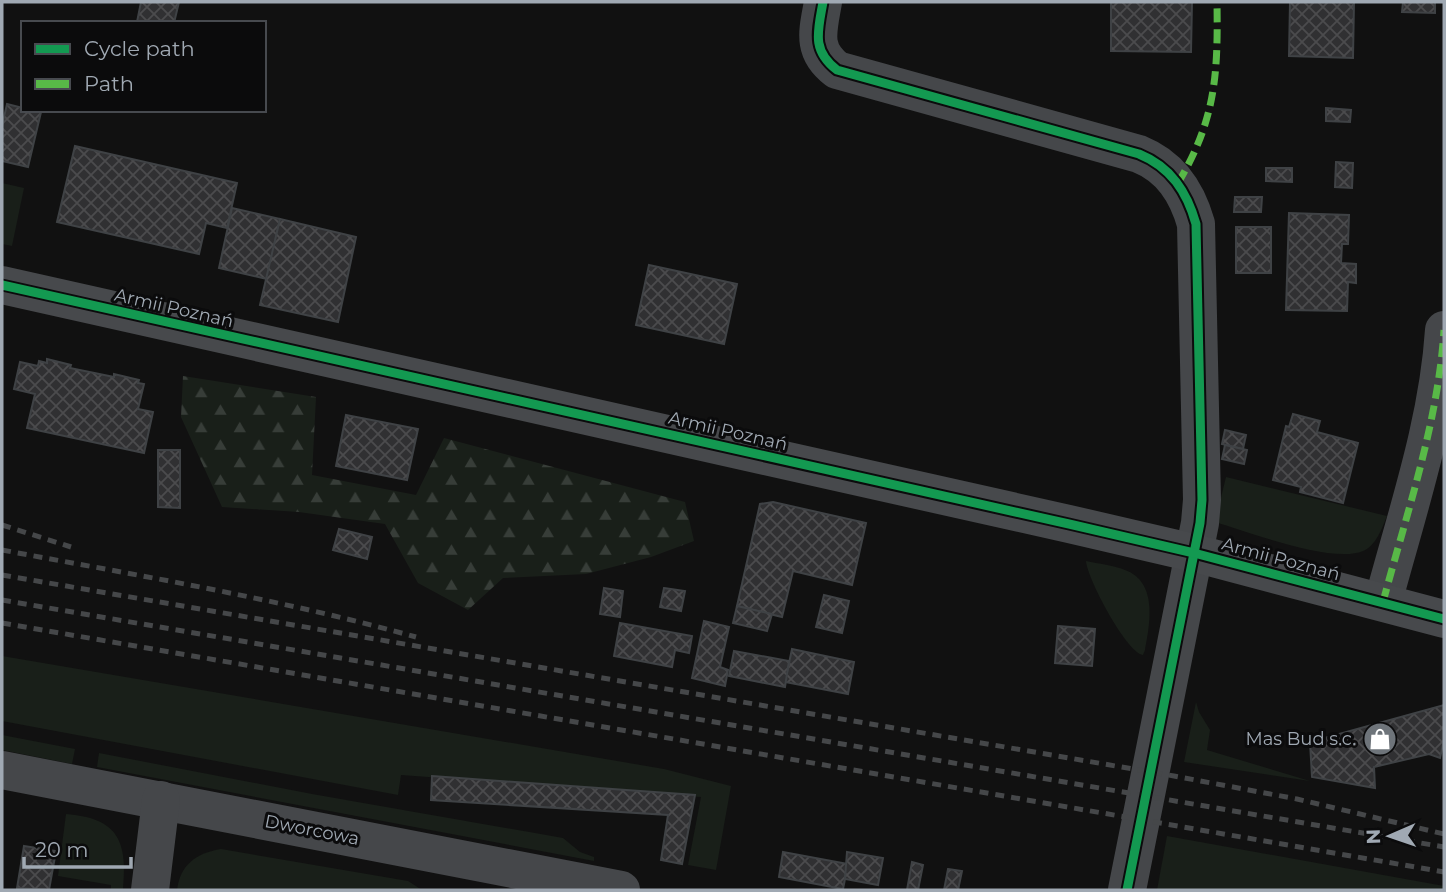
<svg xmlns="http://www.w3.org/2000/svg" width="1446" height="892" font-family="Montserrat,sans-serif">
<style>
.green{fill:#191f19}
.forest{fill:url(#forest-firs)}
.building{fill:url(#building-cross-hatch);stroke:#3f4245;stroke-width:2}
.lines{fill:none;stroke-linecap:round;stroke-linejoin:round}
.minor{stroke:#45474a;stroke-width:38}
.major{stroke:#47494c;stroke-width:38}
.rail{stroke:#454749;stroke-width:5;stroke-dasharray:9 7;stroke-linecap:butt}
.quiet{stroke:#58b947;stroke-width:7;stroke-dasharray:14 7;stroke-linecap:butt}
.cycleway-casing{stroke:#0b0b0c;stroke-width:13}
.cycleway{stroke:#139951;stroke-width:9}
.labels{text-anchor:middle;stroke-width:6;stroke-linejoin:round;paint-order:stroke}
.street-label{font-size:18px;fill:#a0a9b3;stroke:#0b0b0c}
.poi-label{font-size:18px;fill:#a0a9b3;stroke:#0b0b0c;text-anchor:end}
</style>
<defs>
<pattern id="forest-firs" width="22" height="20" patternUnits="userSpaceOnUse" patternTransform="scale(1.75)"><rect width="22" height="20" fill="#191f19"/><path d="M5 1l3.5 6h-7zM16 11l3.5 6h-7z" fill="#373d38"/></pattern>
<pattern id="building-cross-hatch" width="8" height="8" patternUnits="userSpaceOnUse" patternTransform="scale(1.75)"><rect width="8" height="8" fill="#303032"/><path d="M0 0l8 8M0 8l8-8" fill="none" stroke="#4b4b4d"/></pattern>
</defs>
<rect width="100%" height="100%" fill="#111"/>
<g class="green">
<polygon points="2,183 24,188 12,246 2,244"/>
<path d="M 1226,477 L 1387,516 C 1382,528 1376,546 1363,551 C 1332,564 1249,532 1215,522 Z"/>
<path d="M 1086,561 C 1099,564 1113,565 1125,570 C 1158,582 1150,624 1145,650 L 1143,655 C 1126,652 1087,578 1086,561 Z"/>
<polygon points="2,656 664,769 731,786 716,870 688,865 701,797 401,775 398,795 2,721"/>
<polygon points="1196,702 1199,712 1210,730 1207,750 1310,781 1184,762"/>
<polygon points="2,735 75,749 72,764 2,750"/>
<polygon points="99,753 312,794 563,838 580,852 594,857 594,861 97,767"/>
<path d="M 66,814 C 118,818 128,841 123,890 L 111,890 L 111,885 L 58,876 Z"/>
<polygon points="1167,836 1444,886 1444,890 1157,890"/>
<path d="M 221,849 L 408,881 L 422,890 L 177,890 C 180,865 196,853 221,849 Z"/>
</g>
<polygon class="forest" points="183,376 316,397 312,475 416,495 444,438 685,502 694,541 651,557 586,574 503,578 468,610 418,583 385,524 299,512 222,507 181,417"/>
<g class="building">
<polygon points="141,2 179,2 174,23 137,22"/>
<polygon points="1111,2 1192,2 1191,52 1111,51"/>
<polygon points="1290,2 1354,2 1353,58 1289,56"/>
<polygon points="1403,2 1435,2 1435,13 1402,12"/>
<polygon points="7,104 23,108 23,110 41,112 28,167 2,161 2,126"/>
<polygon points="1326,108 1351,110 1350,122 1326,121"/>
<polygon points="75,146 237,183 227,228 206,223 199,254 57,222"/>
<polygon points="1336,162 1353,163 1352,188 1335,187"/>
<polygon points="1266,168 1292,168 1292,182 1266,181"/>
<polygon points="1235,197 1262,197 1261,212 1234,212"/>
<polygon points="232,208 280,219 267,279 219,268"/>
<polygon points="1289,213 1349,215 1348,244 1342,244 1341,263 1356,264 1356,283 1348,282 1347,311 1286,310"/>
<polygon points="280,219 356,237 338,322 260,305"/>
<rect x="1236" y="227" width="35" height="46"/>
<polygon points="649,265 737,284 724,344 636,325"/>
<polygon points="47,359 71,365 70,368 114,377 114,374 139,380 138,383 144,384 138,409 153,412 144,453 27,428 35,394 14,389 20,362 38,366 39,361 47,363"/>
<polygon points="1293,414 1320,421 1317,432 1358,443 1343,503 1300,492 1301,487 1273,480 1286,426 1289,427"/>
<polygon points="346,415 418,429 407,480 336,466"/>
<polygon points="1225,430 1246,435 1243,449 1222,444"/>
<polygon points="1225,445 1247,450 1244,464 1222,459"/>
<polygon points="158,450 180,450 180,508 158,507"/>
<polygon points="773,502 866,523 852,585 793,571 782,617 737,606 760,504"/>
<polygon points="339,529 372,537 367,559 333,550"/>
<polygon points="604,588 623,591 620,617 600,614"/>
<polygon points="664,588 685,591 681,611 660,607"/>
<polygon points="824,595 849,601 842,633 816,627"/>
<polygon points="737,606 772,614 767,631 733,623"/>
<polygon points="704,621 729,627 720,667 728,670 725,686 692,678"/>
<polygon points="620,623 692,636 689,653 675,650 672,667 614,656"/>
<polygon points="1058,626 1095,629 1092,666 1055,663"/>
<polygon points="792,649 854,662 848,694 785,682"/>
<polygon points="734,651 789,661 785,687 729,676"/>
<polygon points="1444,705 1444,740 1440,758 1429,754 1374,767 1375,788 1312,777 1310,742"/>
<polygon points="432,776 695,795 682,864 661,860 668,815 431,800"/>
<polygon points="24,846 56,851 49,890 17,888"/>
<polygon points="783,852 848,864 843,889 779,877"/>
<polygon points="847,852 883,858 878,885 845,879"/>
<polygon points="912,862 923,865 918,890 907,890"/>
<polygon points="948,869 962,871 958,890 944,890"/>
</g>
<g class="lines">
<g class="minor">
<path d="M 823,2 C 818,31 811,50 837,70 L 1139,154 C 1171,167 1187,192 1196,224 L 1202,500 L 1200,523 L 1127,890"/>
<path d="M 1383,602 C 1407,512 1438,423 1444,330"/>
<polyline points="2,770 621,890"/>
<polyline points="150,890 161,800"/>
</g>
<polyline class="major" points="2,285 1069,524 1194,553 1444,619"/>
<g class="rail">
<polyline points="2,525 71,547"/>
<path d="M 2,550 C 141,576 280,599 416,637"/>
<polyline points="2,575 1174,776 1297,799 1444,834"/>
<polyline points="2,600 1444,847"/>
<polyline points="2,623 1444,872"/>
</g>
<g class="quiet">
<path d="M 1178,183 C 1216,119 1218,74 1217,2"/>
<path d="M 1383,602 C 1407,512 1438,423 1444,330"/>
</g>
<defs>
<g id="cycleway">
<path d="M 823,2 C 818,31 811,50 837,70 L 1139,154 C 1171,167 1187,192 1196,224 L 1202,500 L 1200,523 L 1127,890"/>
<polyline points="2,285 1069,524 1194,553 1444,619"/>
</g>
</defs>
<use href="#cycleway" class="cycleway-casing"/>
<use href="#cycleway" class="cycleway"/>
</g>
<defs>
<symbol id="shop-disc" viewBox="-11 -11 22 22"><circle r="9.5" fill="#6e747a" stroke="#0b0b0c"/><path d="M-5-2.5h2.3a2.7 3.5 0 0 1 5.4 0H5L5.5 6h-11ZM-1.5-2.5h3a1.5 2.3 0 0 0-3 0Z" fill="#fff"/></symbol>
</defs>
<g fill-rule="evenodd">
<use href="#shop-disc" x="1361" y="720" width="38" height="38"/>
</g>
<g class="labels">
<g class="street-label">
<text transform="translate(174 308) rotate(13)" y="6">Armii Poznań</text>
<text transform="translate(728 431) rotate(13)" y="6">Armii Poznań</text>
<text transform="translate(1281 559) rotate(15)" y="6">Armii Poznań</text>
<text transform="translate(312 830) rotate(11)" y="6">Dworcowa</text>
</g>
<g class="poi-label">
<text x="1356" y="745">Mas Bud s.c.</text>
</g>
</g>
<rect width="1446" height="892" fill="none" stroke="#a0a9b3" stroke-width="7"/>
<rect x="21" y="21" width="245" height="91" fill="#0b0b0c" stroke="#474a4f" stroke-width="2"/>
<rect x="35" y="44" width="35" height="10" fill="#139951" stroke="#474a4f" stroke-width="2"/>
<text x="84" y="56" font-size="21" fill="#a0a9b3">Cycle path</text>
<rect x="35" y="79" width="35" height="10" fill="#58b947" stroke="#474a4f" stroke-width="2"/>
<text x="84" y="91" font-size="21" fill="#a0a9b3">Path</text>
<g transform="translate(1390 836) rotate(268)" stroke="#0b0b0c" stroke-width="5" paint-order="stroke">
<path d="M0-5L12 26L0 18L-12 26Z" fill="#a0a9b3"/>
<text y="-10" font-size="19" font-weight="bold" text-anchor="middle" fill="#a0a9b3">N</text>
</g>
<path d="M24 857v10h107v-10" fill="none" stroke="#a0a9b3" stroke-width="3.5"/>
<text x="35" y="857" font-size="21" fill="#a0a9b3" stroke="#0b0b0c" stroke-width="5" paint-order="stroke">20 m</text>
</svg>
